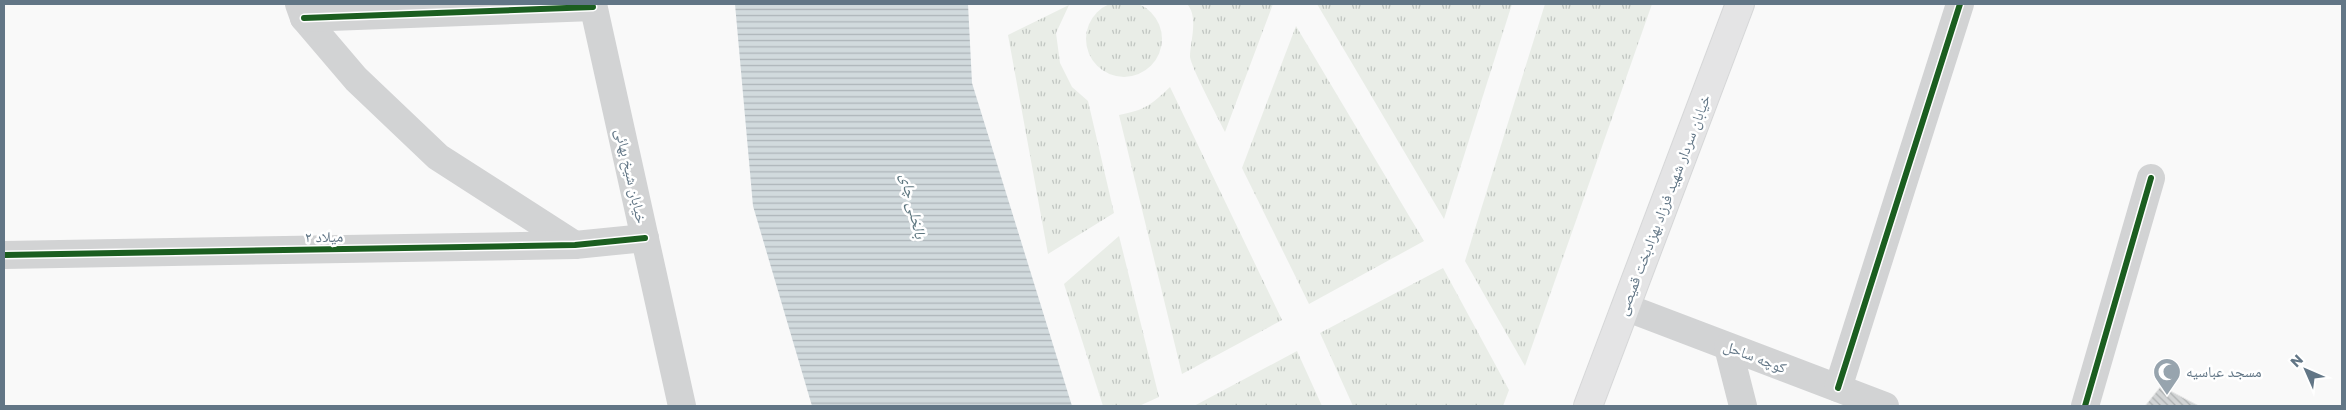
<svg xmlns="http://www.w3.org/2000/svg" width="2346" height="410" font-family="Poppins,'Noto Naskh Arabic',sans-serif">
<style>
.park{fill:url(#park-tufts)}
.water{fill:url(#water-rules)}
.building{fill:url(#building-back-hatch);stroke:#e8e8e8}
.lines{fill:none;stroke-linecap:round;stroke-linejoin:round}
.secondary-casing{stroke:#d6d7d8;stroke-width:30}
.minor{stroke:#d2d3d4;stroke-width:28}
.tertiary{stroke:#d2d3d4;stroke-width:28}
.secondary{stroke:#e4e4e5;stroke-width:28}
.cycleway-casing{stroke:#fff;stroke-width:9}
.cycleway{stroke:#1b5e20;stroke-width:6}
.labels{text-anchor:middle;stroke-width:5;stroke-linejoin:round;paint-order:stroke}
.street-label{font-size:15px;fill:#627686;stroke:#fff}
.poi-label{font-size:15px;fill:#627686;stroke:#fff;text-anchor:start}
.water-label{font-size:16px;font-style:italic;fill:#5d767f;stroke:#fff}
</style>
<defs>
<pattern id="park-tufts" width="24" height="20" patternUnits="userSpaceOnUse" patternTransform="scale(1.25)"><rect width="24" height="20" fill="#e9ede7"/><path d="M3 7l-1-3M5 7V3M7 7l1-3M15 17l-1-3M17 17v-4M19 17l1-3" fill="none" stroke="#c0c5c1"/></pattern>
<pattern id="water-rules" width="6" height="5" patternUnits="userSpaceOnUse" patternTransform="scale(1.25)"><rect width="6" height="5" fill="#d1dadd"/><path d="M0 2.5h6" fill="none" stroke="#adb5b9"/></pattern>
<pattern id="building-back-hatch" width="6" height="6" patternUnits="userSpaceOnUse" patternTransform="scale(1.25)"><rect width="6" height="6" fill="#d2d4d5"/><path d="M-1 5l2 2M0 0l6 6M5-1l2 2" fill="none" stroke="#aeb1b2"/></pattern>
</defs>
<rect width="100%" height="100%" fill="#f9f9f9"/>
<g class="park">
<circle cx="1124" cy="39" r="38"/>
<path d="M 1187,4 L 1273,4 L 1225,132 C 1219,120 1191,67 1190,57 C 1190,42 1199,17 1187,4 Z"/>
<polygon points="1317,4 1512,4 1444,219"/>
<polygon points="1545,4 1652,4 1525,366 1465,261"/>
<polygon points="1069,5 1056,33 1060,63 1072,87 1088,101 1114,213 1048,254 1008,35"/>
<polygon points="1296,26 1424,241 1309,304 1242,168"/>
<path d="M 1170,87 L 1282,320 L 1182,374 L 1119,115 C 1145,110 1151,105 1170,87 Z"/>
<polygon points="1119,236 1159,397 1139,406 1103,406 1064,284"/>
<polygon points="1443,268 1509,390 1503,406 1353,406 1320,333"/>
<polygon points="1297,351 1322,406 1194,406"/>
</g>
<polygon class="water" points="735,4 968,4 972,83 1072,406 812,406 753,206"/>
<polygon class="building" points="2161,386 2199,406 2145,406"/>
<g class="lines">
<defs>
<polyline id="secondary" points="1588,406 1740,4"/>
</defs>
<use href="#secondary" class="secondary-casing"/>
<g class="minor">
<polyline points="299,4 304,18 356,79 438,157 575,245"/>
<polyline points="304,18 593,7"/>
<polyline points="4,255 575,245 645,238"/>
<polyline points="1625,307 1885,406"/>
<polyline points="1728,347 1743,406"/>
<polyline points="1838,388 1960,4"/>
<polyline points="2085,406 2151,178"/>
</g>
<polyline class="tertiary" points="593,4 682,406"/>
<use href="#secondary" class="secondary"/>
<defs>
<g id="cycleway">
<polyline points="304,18 593,7"/>
<polyline points="4,255 575,245 645,238"/>
<polyline points="1838,388 1960,4"/>
<polyline points="2085,406 2151,178"/>
</g>
</defs>
<use href="#cycleway" class="cycleway-casing"/>
<use href="#cycleway" class="cycleway"/>
</g>
<defs>
<symbol id="mosque-pin" viewBox="-11 -11 22 30"><path d="M0 17L-7.5 6A9.5 9.5 0 1 1 7.5 6Z" fill="#97a4ae" stroke="#fff"/><path d="M3.5-4.9A6 6 0 1 0 3.5 4.9A5 5 0 1 1 3.5-4.9Z" fill="#fff"/></symbol>
</defs>
<g fill-rule="evenodd">
<use href="#mosque-pin" x="2151" y="356" width="32" height="43"/>
</g>
<g class="labels">
<g class="street-label">
<text transform="translate(631 176) rotate(77)" y="5">خیابان شیخ بهائی</text>
<text transform="translate(1664 205) rotate(-69)" y="5">خیابان سردار شهید فرزاد بهزاد‌بخت قمیصی</text>
<text transform="translate(324 237) rotate(-1)" y="5">میلاد ۲</text>
<text transform="translate(1755 357) rotate(21)" y="5">کوچه ساحل</text>
</g>
<g class="poi-label">
<text x="2186" y="377">مسجد عباسیه</text>
</g>
<g class="water-label">
<text transform="translate(914 206) rotate(77)" y="6">بالخلی چای</text>
</g>
</g>
<rect width="2346" height="410" fill="none" stroke="#627686" stroke-width="10"/>
<g transform="translate(2306 370) rotate(315)" stroke="#ffffff" stroke-width="4" paint-order="stroke">
<path d="M0-4L9 19L0 12L-9 19Z" fill="#627686"/>
<text y="-8" font-size="14" font-weight="bold" text-anchor="middle" fill="#627686">N</text>
</g>
</svg>
